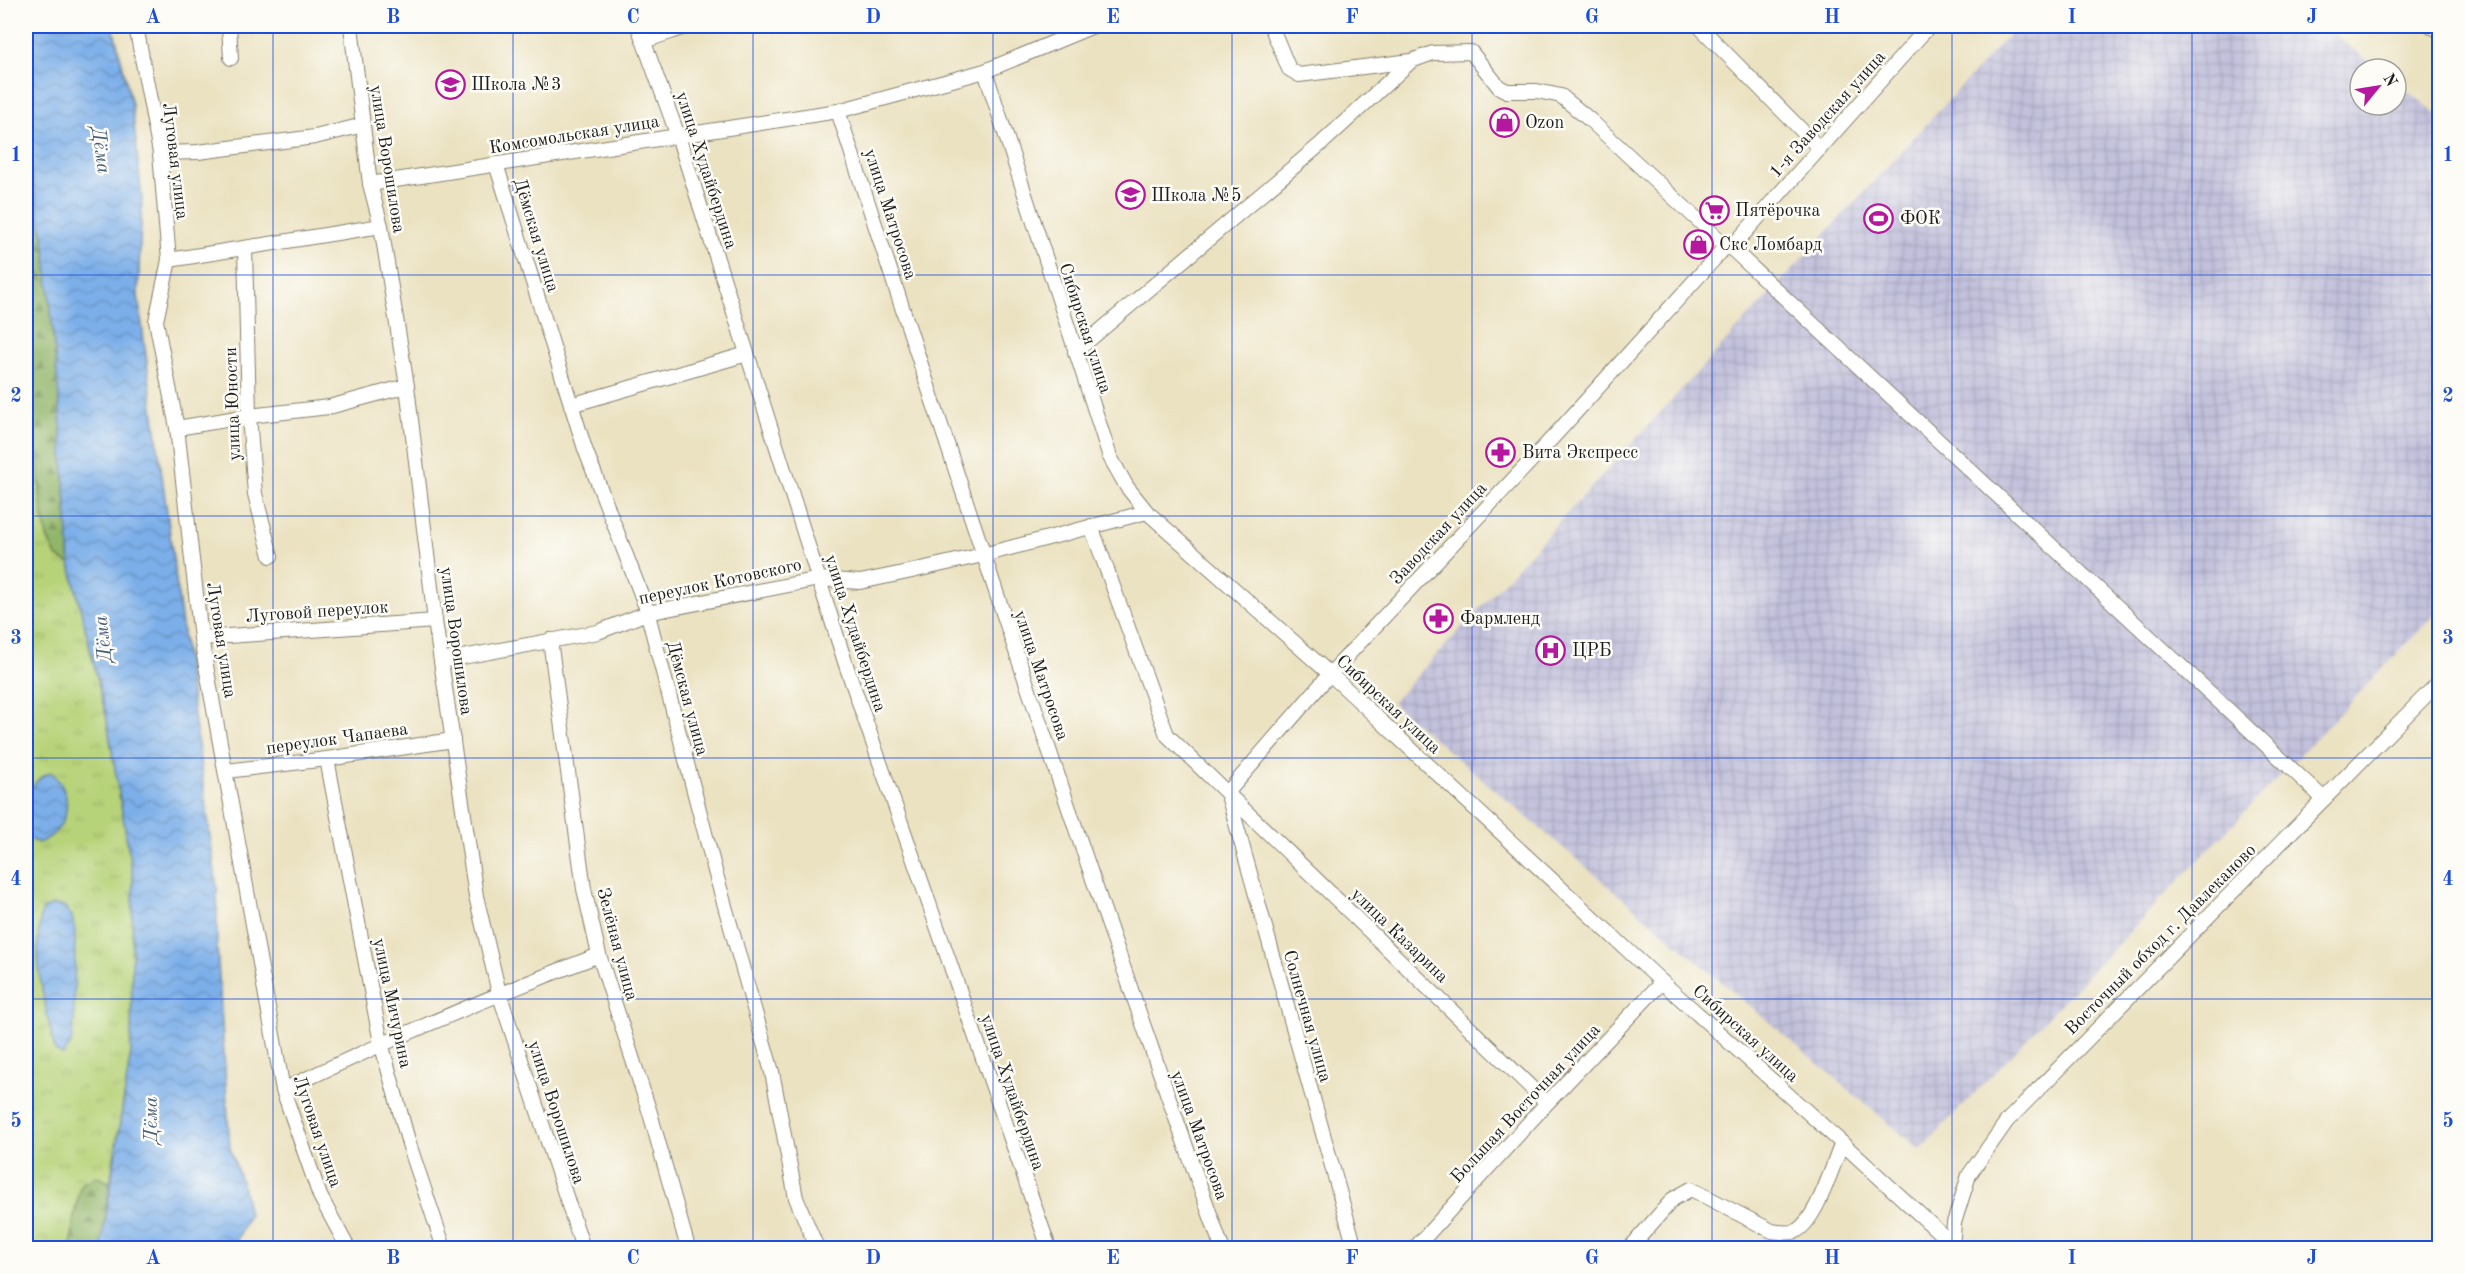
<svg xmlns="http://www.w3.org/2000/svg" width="2465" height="1274" font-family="'Old Standard TT',serif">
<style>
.industrial{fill:url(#industrial-grid)}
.grass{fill:url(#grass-tufts);stroke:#6a784a;stroke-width:1.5}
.forest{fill:url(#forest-firs);stroke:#566842;stroke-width:1.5}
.water{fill:url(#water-waves);stroke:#4c6682;stroke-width:1.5}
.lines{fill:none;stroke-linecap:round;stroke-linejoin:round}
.minor-casing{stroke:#847f6e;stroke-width:16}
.minor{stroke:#fff;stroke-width:14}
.grid{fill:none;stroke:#1d4ed8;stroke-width:1.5;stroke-opacity:0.55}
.labels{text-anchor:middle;stroke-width:5;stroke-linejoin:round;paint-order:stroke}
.poi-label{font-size:18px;fill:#1c1c1c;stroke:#fdfcf7;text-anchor:start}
.street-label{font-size:18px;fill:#1c1c1c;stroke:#fdfcf7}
.water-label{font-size:20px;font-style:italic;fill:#475e78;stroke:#fdfcf7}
.neatline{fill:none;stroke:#1d4ed8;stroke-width:2}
.grid-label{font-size:20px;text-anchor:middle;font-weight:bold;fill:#1d4ed8}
</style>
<defs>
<pattern id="industrial-grid" width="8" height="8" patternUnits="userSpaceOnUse" patternTransform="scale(1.5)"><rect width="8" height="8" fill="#c2c1dc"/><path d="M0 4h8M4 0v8" fill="none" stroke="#a6a5bc"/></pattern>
<pattern id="grass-tufts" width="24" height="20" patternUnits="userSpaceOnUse" patternTransform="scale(1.5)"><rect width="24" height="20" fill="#b7d379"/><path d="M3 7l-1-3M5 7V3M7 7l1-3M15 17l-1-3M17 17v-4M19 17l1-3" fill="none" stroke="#9db568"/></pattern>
<pattern id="forest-firs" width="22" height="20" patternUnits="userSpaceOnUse" patternTransform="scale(1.5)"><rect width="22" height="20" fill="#91b569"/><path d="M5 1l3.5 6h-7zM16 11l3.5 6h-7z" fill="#769256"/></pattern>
<pattern id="water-waves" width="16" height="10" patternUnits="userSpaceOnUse" patternTransform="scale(1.5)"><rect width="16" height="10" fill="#7cafe9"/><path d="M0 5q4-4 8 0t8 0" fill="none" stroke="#658ebc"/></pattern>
</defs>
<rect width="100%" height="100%" fill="#fdfcf7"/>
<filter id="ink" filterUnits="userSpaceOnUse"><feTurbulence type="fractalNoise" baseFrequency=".0167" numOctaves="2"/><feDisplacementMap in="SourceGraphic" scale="12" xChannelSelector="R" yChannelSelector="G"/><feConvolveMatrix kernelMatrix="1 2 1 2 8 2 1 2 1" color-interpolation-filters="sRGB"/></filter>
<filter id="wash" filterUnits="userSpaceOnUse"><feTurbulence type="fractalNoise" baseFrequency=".008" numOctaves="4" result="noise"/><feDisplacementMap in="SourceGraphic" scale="24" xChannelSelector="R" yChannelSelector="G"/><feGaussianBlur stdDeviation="1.35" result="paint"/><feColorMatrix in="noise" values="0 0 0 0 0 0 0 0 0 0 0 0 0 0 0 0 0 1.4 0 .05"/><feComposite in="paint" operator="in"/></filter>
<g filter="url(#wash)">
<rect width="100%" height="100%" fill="#ebe2c1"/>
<polygon class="industrial" points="2017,26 2323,26 2379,69 2360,69 2360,105 2396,105 2396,82 2439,115 2439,610 1920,1150 1392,703"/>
<polygon class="grass" points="26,405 37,450 41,504 47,537 56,556 70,564 106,715 133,877 131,1052 110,1183 96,1176 74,1216 71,1248 26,1248"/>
<g class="forest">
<polygon points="26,162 30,171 45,246 59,398 70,564 56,556 47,537 41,504 37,450 26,405"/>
<polygon points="96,1176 110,1183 101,1248 71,1248 74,1216 81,1184"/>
</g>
<g class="water">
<polygon points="26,26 113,26 132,105 142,199 138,295 217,888 217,946 230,1148 244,1190 249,1215 233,1248 101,1248 131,1052 133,877 106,715 70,564 59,398 45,246 31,171 26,162"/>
<path d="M 51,772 C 76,794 70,831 38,843 L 26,837 C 25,810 22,784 51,772 Z"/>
<path d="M 53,905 L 64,906 L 72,916 L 75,931 L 74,1021 L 71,1044 L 63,1055 L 55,1051 C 46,1006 29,954 43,909 Z"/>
</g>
</g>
<g filter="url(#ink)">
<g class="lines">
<defs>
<g id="minor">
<polyline points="136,26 160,153 169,260 156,321 177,428 201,638 283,1090 320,1196 348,1248"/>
<polyline points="229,26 231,58"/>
<polyline points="351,26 370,184 381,226 407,386 435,621 476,896 499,993 583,1248"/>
<polyline points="638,26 678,136 846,665 1049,1248"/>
<polyline points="1271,26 1289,69 1299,75 1411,61"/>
<polyline points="1699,26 1820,149"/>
<polyline points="2431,26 2440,31"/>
<polyline points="644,41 688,26"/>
<polyline points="985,71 1110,457 1127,487 1147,512 1330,674 1662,982 1842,1143 1952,1244"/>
<path d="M 838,111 C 962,492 1087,871 1222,1248"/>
<polyline points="160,153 198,152 315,137 363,125"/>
<polyline points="496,164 585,449 646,607 715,871 772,1072 796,1198 817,1248"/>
<polyline points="370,184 838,111 985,71 1093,26"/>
<polyline points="1726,246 1731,248 1929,26"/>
<polyline points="245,248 249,416 255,494 271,556"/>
<polyline points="1731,248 2324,799"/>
<polyline points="169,260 381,226"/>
<polyline points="1075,352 1322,143 1411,61 1433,53 1471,52 1499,87 1507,91 1537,91 1561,96 1590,120 1726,246"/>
<polyline points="571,405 747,354"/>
<polyline points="177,428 249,416 329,407 407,386"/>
<polyline points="1091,526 1167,735 1547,1103"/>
<polyline points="201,638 435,621"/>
<polyline points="550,640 584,889 599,955 650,1113 688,1248"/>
<polyline points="441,661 598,632 647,613 819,579 860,582 903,573 983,555 1147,512"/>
<polyline points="327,759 381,1043 409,1144 444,1248"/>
<polyline points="226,771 327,759 453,740"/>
<polyline points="1227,793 1330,674 1556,434 1726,246"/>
<polyline points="1228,795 1355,1248"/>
<path d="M 283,1090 C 387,1040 492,996 599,955"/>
<polyline points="1415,1248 1547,1103 1662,982"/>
<path d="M 1630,1248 L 1673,1199 L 1691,1189 L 1772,1231 C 1779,1232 1789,1234 1796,1231 C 1817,1220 1833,1164 1842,1143"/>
<polyline points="1952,1248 1954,1223 1969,1175 2007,1121 2440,681"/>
</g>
</defs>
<use href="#minor" class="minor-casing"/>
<use href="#minor" class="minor"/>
</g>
</g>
<path class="grid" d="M 273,26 L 273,1248M 513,26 L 513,1248M 753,26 L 753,1248M 993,26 L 993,1248M 1232,26 L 1232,1248M 1472,26 L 1472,1248M 1712,26 L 1712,1248M 1952,26 L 1952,1248M 2192,26 L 2192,1248M 26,275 L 2440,275M 26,516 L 2440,516M 26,758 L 2440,758M 26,999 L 2440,999"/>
<defs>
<symbol id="school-ring" viewBox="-11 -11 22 22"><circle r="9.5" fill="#fdfcf7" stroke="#b5179e" stroke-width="1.5"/><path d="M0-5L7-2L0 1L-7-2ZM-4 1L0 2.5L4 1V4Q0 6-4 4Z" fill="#b5179e"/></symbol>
<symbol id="shop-ring" viewBox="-11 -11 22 22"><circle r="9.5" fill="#fdfcf7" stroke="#b5179e" stroke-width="1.5"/><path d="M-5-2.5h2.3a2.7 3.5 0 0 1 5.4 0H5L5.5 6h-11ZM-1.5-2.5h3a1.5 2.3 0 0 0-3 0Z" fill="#b5179e"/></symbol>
<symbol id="supermarket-ring" viewBox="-11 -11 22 22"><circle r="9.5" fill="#fdfcf7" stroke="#b5179e" stroke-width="1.5"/><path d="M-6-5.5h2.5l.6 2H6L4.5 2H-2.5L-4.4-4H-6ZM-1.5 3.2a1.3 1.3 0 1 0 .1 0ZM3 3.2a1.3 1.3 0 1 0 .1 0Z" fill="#b5179e"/></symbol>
<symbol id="stadium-ring" viewBox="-11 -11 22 22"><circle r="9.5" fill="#fdfcf7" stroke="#b5179e" stroke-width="1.5"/><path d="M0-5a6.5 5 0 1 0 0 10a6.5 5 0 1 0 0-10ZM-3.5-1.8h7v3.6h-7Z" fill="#b5179e"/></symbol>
<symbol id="pharmacy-ring" viewBox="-11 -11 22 22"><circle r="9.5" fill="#fdfcf7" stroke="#b5179e" stroke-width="1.5"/><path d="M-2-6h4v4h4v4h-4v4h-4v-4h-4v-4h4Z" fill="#b5179e"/></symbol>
<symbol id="hospital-ring" viewBox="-11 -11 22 22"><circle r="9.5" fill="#fdfcf7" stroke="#b5179e" stroke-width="1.5"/><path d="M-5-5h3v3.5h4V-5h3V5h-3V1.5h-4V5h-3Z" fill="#b5179e"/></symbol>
</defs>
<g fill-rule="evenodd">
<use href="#school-ring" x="434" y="68" width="33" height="33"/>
<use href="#shop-ring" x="1488" y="106" width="33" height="33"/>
<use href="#school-ring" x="1114" y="178" width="33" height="33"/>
<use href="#supermarket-ring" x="1698" y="194" width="33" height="33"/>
<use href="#stadium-ring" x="1862" y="202" width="33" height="33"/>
<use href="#shop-ring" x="1682" y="228" width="33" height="33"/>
<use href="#pharmacy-ring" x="1484" y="436" width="33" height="33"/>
<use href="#pharmacy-ring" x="1422" y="602" width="33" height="33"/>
<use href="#hospital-ring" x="1534" y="634" width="33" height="33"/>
</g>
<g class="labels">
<g class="poi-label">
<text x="471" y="90">Школа №3</text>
<text x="1525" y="128">Ozon</text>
<text x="1151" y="201">Школа №5</text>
<text x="1735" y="216">Пятёрочка</text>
<text x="1900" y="224">ФОК</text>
<text x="1719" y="250">Скс Ломбард</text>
<text x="1522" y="458">Вита Экспресс</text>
<text x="1460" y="624">Фармленд</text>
<text x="1572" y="656">ЦРБ</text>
</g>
<g class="street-label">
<text transform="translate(1827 114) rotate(-48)" y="6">1-я Заводская улица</text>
<text transform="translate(574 134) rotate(-9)" y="6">Комсомольская улица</text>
<text transform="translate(388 159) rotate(81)" y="6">улица Ворошилова</text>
<text transform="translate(176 161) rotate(83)" y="6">Луговая улица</text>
<text transform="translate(707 170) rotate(72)" y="6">улица Худайбердина</text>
<text transform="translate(891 214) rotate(72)" y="6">улица Матросова</text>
<text transform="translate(537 235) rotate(73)" y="6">Дёмская улица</text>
<text transform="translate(1086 328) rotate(72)" y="6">Сибирская улица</text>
<text transform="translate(232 404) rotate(-92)" y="6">улица Юности</text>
<text transform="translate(1438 533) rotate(-47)" y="6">Заводская улица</text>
<text transform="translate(720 581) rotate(-12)" y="6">переулок Котовского</text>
<text transform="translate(317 611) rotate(-4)" y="6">Луговой переулок</text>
<text transform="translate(856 633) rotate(72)" y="6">улица Худайбердина</text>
<text transform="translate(222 640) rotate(81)" y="6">Луговая улица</text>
<text transform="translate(457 641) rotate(82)" y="6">улица Ворошилова</text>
<text transform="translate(1042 675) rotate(71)" y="6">улица Матросова</text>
<text transform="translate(688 698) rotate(75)" y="6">Дёмская улица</text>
<text transform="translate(1389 704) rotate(43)" y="6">Сибирская улица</text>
<text transform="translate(337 738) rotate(-8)" y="6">переулок Чапаева</text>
<text transform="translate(1400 935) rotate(44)" y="6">улица Казарина</text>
<text transform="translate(2160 939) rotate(-45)" y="6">Восточный обход г. Давлеканово</text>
<text transform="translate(618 944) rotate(75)" y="6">Зелёная улица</text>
<text transform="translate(393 1003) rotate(78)" y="6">улица Мичурина</text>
<text transform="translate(1308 1016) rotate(74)" y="6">Солнечная улица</text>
<text transform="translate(1746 1033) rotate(42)" y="6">Сибирская улица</text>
<text transform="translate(1013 1092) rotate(71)" y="6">улица Худайбердина</text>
<text transform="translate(1525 1103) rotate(-47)" y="6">Большая Восточная улица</text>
<text transform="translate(557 1112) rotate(72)" y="6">улица Ворошилова</text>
<text transform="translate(318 1131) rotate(71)" y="6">Луговая улица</text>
<text transform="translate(1200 1135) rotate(70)" y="6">улица Матросова</text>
</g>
<g class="water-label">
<text transform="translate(102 150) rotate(82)" y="7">Дёма</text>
<text transform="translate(102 639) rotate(-96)" y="7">Дёма</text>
<text transform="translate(150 1120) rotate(-90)" y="7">Дёма</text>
</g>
</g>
<rect width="2465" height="1274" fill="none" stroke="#fdfcf7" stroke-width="66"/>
<g transform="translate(2378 87) rotate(60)"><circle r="28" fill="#fdfcf7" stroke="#a3a29f" stroke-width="1.5"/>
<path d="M0-4.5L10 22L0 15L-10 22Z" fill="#b5179e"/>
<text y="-9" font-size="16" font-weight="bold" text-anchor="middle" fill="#1c1c1c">N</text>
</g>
<rect x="33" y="33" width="2399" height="1208" class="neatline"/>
<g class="grid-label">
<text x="153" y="23">A</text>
<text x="393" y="23">B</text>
<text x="633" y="23">C</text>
<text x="873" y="23">D</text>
<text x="1113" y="23">E</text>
<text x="1352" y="23">F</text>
<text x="1592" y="23">G</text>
<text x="1832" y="23">H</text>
<text x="2072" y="23">I</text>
<text x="2312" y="23">J</text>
<text x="16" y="161">1</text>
<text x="2448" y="161">1</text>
<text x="16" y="402">2</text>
<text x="2448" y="402">2</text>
<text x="16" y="644">3</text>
<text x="2448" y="644">3</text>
<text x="16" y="885">4</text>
<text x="2448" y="885">4</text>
<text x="16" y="1127">5</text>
<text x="2448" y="1127">5</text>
<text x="153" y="1264">A</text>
<text x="393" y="1264">B</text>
<text x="633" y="1264">C</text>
<text x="873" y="1264">D</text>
<text x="1113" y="1264">E</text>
<text x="1352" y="1264">F</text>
<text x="1592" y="1264">G</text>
<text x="1832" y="1264">H</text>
<text x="2072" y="1264">I</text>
<text x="2312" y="1264">J</text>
</g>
</svg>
